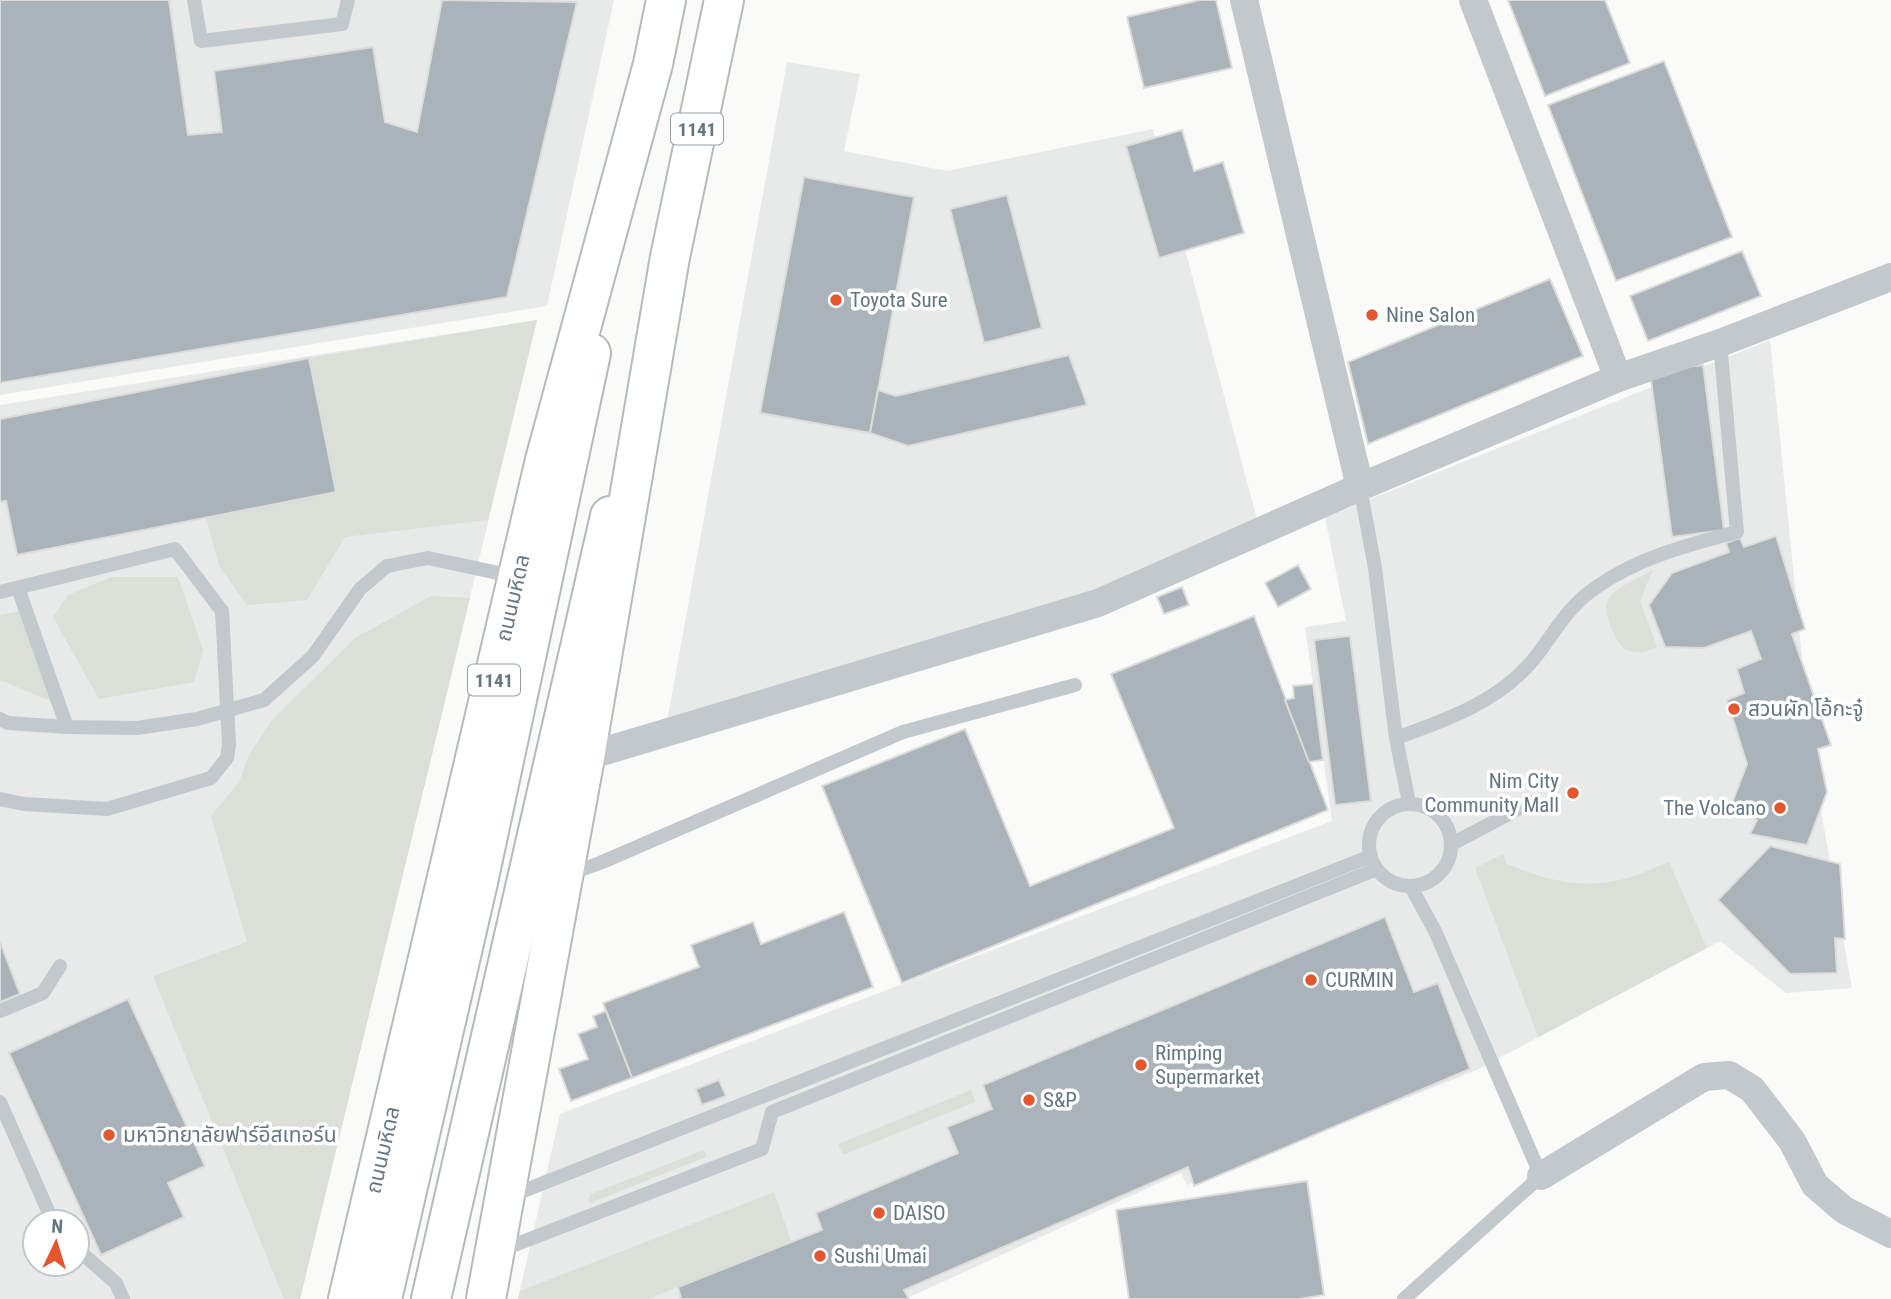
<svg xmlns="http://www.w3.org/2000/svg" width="1891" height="1299" font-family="'Roboto Condensed','Noto Sans Thai',sans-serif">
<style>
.built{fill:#e8e9e9;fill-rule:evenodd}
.green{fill:#dadfd7}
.building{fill:#aab3b9;stroke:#dcdcda;stroke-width:2}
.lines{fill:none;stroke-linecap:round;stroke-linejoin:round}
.secondary-casing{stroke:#b3babf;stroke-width:42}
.primary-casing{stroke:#b5babe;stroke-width:42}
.lane{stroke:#c3c8cc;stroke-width:14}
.street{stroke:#c3c8cc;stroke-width:28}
.secondary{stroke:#fff;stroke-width:38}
.primary{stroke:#fff;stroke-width:38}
.poi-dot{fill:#e4572e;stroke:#fff;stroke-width:2.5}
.labels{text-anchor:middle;stroke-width:7;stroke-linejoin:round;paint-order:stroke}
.shield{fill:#fff;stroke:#939fa8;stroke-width:2}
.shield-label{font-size:19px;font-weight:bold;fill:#657683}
.poi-label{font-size:21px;fill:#657683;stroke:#fff;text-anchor:start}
.street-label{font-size:21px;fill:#657683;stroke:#fff}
</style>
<rect width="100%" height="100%" fill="#fafaf8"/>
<g class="built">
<polygon points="0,0 614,0 547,306 0,395"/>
<polygon points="787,62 860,74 844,151 947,171 1153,129 1258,523 1112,585 666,727"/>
<path d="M 537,320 L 300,1299 L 0,1299 L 0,405 ZM 35,1222 L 77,1222 L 77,1264 L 35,1264 Z"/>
<polygon points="1770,340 1813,765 1852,988 1786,993 1720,941 1477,1070 1187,1185 1181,1173 905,1299 518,1299 560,1114 1332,821 1305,627 1346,621 1325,517"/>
</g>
<g class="green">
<polygon points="537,320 488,520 345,537 307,600 247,605 219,566 206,517 336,492 309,358"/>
<path d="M 1653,570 L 1640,601 L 1657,647 C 1633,659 1619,651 1611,627 C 1607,617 1603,606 1611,596 C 1620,585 1640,578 1653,570 Z"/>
<polygon points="112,577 178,577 203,650 194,682 99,699 53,617 68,595"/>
<polygon points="431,596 470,598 300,1299 284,1299 153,976 247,942 211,816 239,782 249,755 273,719 355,638"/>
<polygon points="20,611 63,706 0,680 0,615"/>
<path d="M 1503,854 L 1507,864 C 1545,880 1583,890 1624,879 C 1639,876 1654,867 1669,862 L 1707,948 L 1538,1037 L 1475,868 Z"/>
<polygon points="971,1090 975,1102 843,1155 838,1144"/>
<polygon points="701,1151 706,1152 706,1157 593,1202 588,1201 591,1194"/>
<polygon points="774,1192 791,1241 648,1299 518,1299 520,1291"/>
</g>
<g class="building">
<polygon points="0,0 169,0 188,135 222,132 214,71 373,47 385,122 417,132 442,0 577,2 507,297 0,383"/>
<polygon points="1200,0 1216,0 1232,68 1144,88 1127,17"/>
<polygon points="1508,0 1605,0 1630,63 1545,96"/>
<polygon points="1664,61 1732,237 1616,281 1548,105"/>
<polygon points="1182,130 1194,171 1223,162 1244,233 1159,258 1126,146"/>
<polygon points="804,177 914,197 870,433 760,413"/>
<polygon points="1007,195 1042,328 984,343 950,209"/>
<polygon points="1742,251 1761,296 1648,341 1630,296"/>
<polygon points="1550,279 1583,356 1368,444 1348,362"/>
<polygon points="1069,355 1087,405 908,446 870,433 878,390 896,396"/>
<polygon points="309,358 336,492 17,555 6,501 0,502 0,419"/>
<polygon points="1703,365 1724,530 1672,537 1650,372"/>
<polygon points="1776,536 1805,629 1792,634 1831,745 1818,749 1827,792 1807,845 1750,834 1757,820 1729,811 1747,764 1727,700 1744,693 1737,669 1761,659 1751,631 1704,648 1665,647 1649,605 1672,573 1729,552 1726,543 1740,538 1744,547"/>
<polygon points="1298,565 1311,589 1278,607 1265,583"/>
<polygon points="1182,587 1189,605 1164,614 1157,597"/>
<polygon points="1254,616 1328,810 902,983 822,786 965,729 1030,886 1174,828 1111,674"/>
<polygon points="1350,636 1371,801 1335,805 1314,640"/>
<polygon points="1313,684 1323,760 1309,762 1285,700 1294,698 1293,686"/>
<polygon points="1770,846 1840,864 1845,939 1835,938 1837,973 1790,974 1718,900"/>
<polygon points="844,912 873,987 632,1078 603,1003 699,967 691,945 753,922 761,944"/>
<polygon points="1385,917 1414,992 1438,983 1470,1069 1194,1186 1188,1167 904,1290 909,1299 678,1299 681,1298 678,1287 822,1230 816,1213 958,1153 947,1127 992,1109 983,1085"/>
<polygon points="0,942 20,994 0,1002"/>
<polygon points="128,999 205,1166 168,1183 184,1217 101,1255 9,1053"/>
<polygon points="606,1011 632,1078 571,1101 559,1069 588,1059 578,1034 597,1027 593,1016"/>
<polygon points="719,1080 726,1096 702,1105 696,1089"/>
<polygon points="1307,1181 1324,1295 1299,1299 1129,1299 1116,1210"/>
</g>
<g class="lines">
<defs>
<g id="secondary">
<polyline points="382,1299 478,882 591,353"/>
<polyline points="431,1299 610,516"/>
</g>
<g id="primary">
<polyline points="348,1299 545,460 653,64 666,0"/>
<polyline points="486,1299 585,757 670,257 724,0"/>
</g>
</defs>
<use href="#secondary" class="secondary-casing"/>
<use href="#primary" class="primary-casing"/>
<g class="lane">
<polyline points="194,0 201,41 342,24 348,0"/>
<polyline points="1360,487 1375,568 1396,738 1409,803"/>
<polyline points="18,588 67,727"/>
<polyline points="0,592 175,549 222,611 229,744 227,758 211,778 107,809 24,804 0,799"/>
<polyline points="0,719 8,723 67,727 137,728 197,719 264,700 313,656 360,589 387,566 428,558 517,577"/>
<path d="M 1396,738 C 1446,720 1498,702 1533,660 C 1554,634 1566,608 1595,588 C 1637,558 1687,545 1737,532 L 1720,343"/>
<circle cx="1410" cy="845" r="41"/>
<polyline points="1452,844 1531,802"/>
<polyline points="566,875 600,863 903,732 1075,685"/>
<polyline points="0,1011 43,993 60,966"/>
<polyline points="0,1102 53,1222"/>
<polyline points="508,1197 1371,856"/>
<polyline points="77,1249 116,1283 123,1299"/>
<polyline points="499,1251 762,1149 772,1112 1377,869"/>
<polyline points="1404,1299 1541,1176 1435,931 1411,887"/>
</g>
<g class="street">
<polyline points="1244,0 1360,487"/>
<polyline points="1473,0 1618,378"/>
<polyline points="585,757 1098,603 1360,487 1618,378 1720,343 1891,277"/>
<polyline points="1541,1176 1704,1077 1729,1075 1752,1089 1792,1141 1815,1185 1844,1210 1891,1234"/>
</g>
<use href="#secondary" class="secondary"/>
<use href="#primary" class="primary"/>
</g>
<g class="poi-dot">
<circle cx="836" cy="300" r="7"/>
<circle cx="1372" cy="315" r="7"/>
<circle cx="1734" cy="709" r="7"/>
<circle cx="1573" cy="793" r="7"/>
<circle cx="1780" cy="808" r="7"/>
<circle cx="1311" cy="980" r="7"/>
<circle cx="1141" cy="1065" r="7"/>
<circle cx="1029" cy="1100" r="7"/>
<circle cx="109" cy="1135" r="7"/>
<circle cx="879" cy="1213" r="7"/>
<circle cx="820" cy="1256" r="7"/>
</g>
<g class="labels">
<g class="shield">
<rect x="671" y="113.5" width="52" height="31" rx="5"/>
<rect x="468" y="664.5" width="52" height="31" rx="5"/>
</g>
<g class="shield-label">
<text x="697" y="136">1141</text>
<text x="494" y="687">1141</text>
</g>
<g class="poi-label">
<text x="850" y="307">Toyota Sure</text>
<text x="1386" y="322">Nine Salon</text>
<text x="1748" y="716">สวนผัก โอ้กะจู๋</text>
<text x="1559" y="788" text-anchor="end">Nim City<tspan x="1559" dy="24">Community Mall</tspan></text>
<text x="1766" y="815" text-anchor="end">The Volcano</text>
<text x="1325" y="987">CURMIN</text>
<text x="1155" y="1060">Rimping<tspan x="1155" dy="24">Supermarket</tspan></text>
<text x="1043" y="1107">S&amp;P</text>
<text x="123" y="1142">มหาวิทยาลัยฟาร์อีสเทอร์น</text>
<text x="893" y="1220">DAISO</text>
<text x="834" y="1263">Sushi Umai</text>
</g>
<g class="street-label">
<text transform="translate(513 598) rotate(-77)" y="7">ถนนมหิดล</text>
<text transform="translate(383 1150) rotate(-77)" y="7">ถนนมหิดล</text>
</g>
</g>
<g transform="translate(56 1243) rotate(4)"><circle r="33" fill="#ffffff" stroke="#c1c8cd" stroke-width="2"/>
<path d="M0-5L12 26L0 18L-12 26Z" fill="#e4572e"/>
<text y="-10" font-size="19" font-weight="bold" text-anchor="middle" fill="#657683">N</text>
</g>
</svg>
